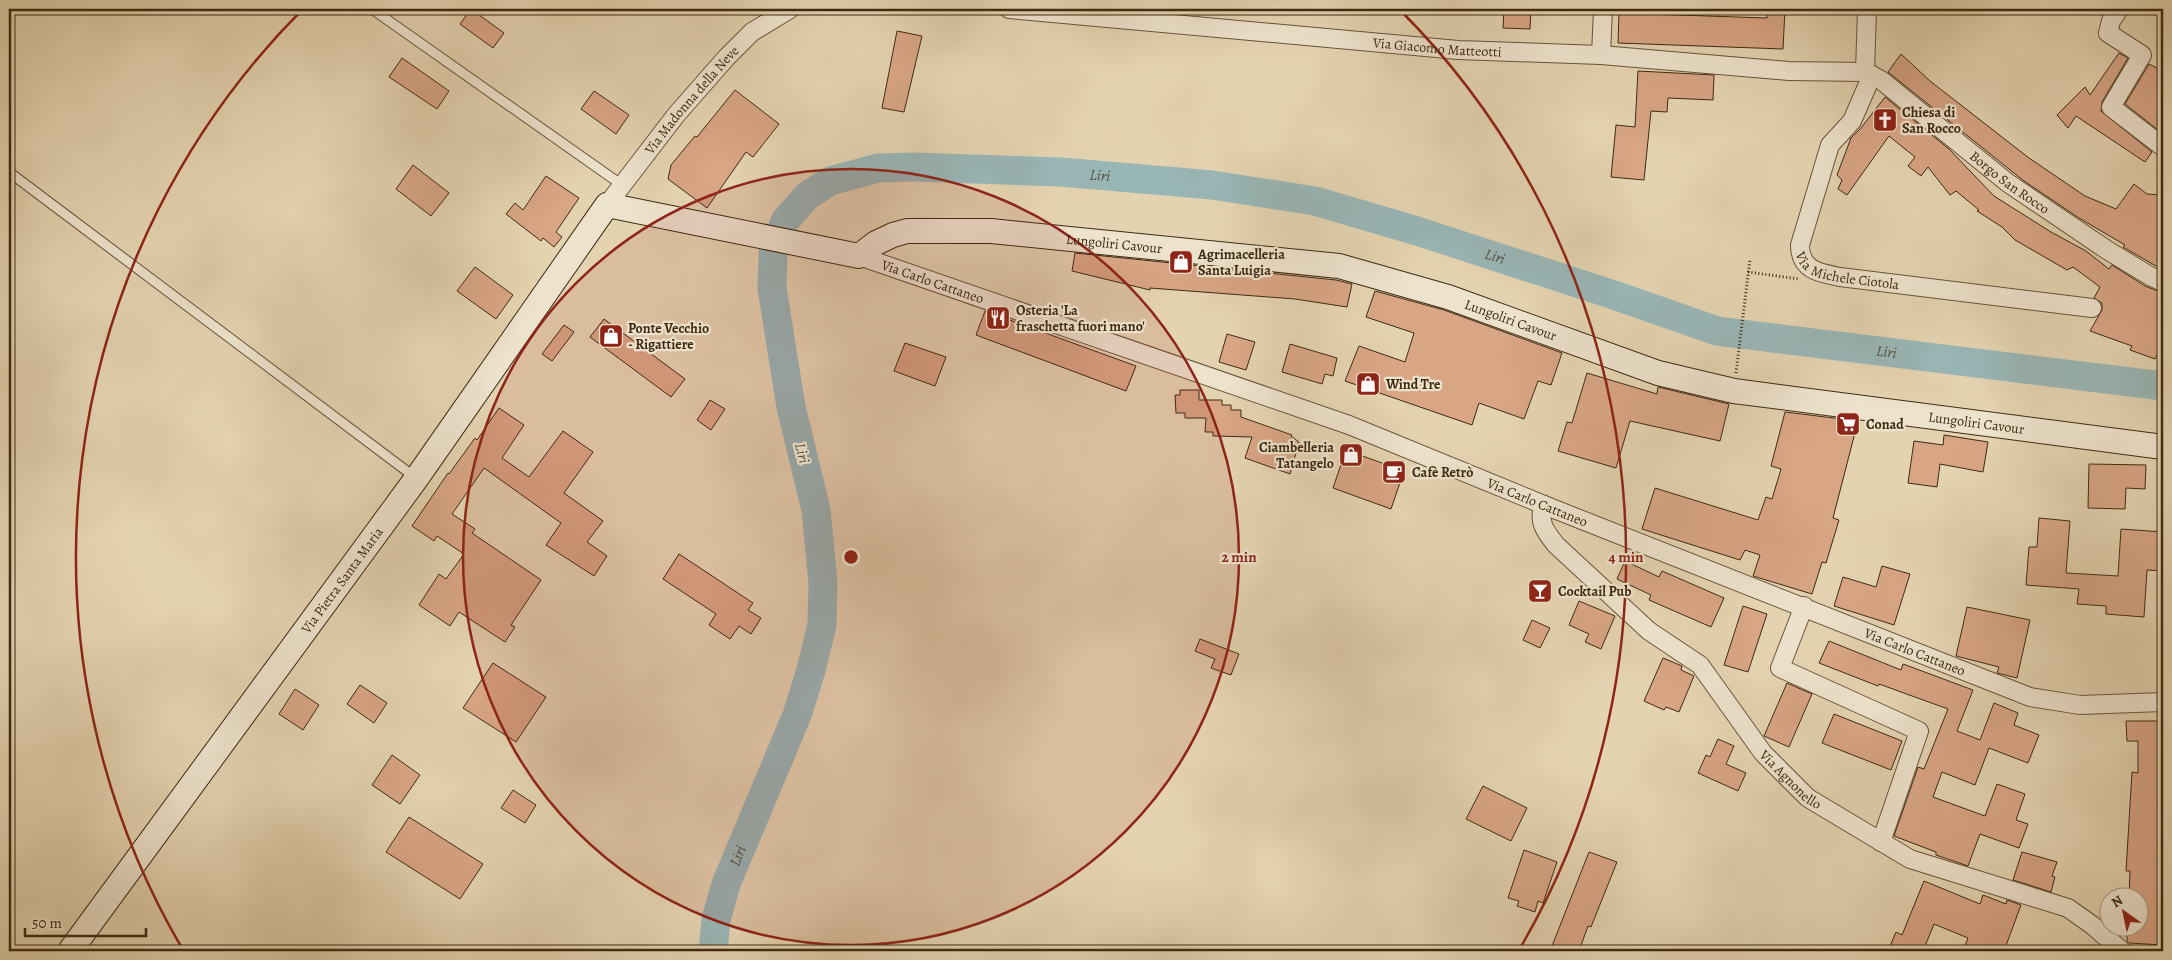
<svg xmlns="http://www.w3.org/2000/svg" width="2172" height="960" font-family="Alegreya,serif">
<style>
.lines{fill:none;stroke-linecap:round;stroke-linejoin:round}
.river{stroke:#99b6b6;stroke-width:29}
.building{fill:#d8a585;stroke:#3e2a12}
.lane-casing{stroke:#68543a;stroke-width:11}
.street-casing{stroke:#68543a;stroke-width:20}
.secondary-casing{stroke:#3e2a12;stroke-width:26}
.path{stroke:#3e2a12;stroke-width:3;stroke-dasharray:1 2.5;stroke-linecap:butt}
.lane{stroke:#ede2cc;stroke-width:9}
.street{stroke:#ede2cc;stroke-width:18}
.secondary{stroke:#ede2cc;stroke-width:24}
.ring{fill:none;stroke:#8f2418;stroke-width:2.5}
.labels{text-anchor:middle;stroke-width:4.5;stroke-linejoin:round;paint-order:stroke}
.street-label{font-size:14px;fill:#3e2a12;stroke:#ede2cc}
.poi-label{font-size:14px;font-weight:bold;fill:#3e2a12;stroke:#ede2cc;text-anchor:start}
.water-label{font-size:15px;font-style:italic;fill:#554d3b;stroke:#ede2cc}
.centre{fill:#8f2418;stroke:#ede2cc;stroke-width:2.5}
.ring-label{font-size:15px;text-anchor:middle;font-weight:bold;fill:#8f2418;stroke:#ede2cc;stroke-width:4.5;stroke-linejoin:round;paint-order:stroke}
</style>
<rect width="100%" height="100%" fill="#e4d3b1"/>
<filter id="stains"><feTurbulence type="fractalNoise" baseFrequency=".004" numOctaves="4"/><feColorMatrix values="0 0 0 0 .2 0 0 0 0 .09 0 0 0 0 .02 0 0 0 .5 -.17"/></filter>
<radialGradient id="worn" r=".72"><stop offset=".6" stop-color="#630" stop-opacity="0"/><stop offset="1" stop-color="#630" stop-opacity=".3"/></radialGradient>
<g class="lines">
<path class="river" id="s1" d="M 713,951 L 716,920 L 726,884 L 797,715 L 811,670 L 822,625 L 823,583 L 816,510 L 791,407 L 772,288 L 773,253 L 785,221 L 807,196 L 830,181 L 878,168 L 914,167 L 1061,172 L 1212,185 L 1315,201 L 1417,231 L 1614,295 L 1717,331 L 2163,386"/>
</g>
<g class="building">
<polygon points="471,9 504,33 493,48 460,24"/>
<polygon points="1504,9 1531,9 1530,29 1503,28"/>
<polygon points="1767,9 1785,9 1783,49 1618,43 1619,13 1767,18"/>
<polygon points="897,31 922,36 904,112 882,108"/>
<polygon points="2119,53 2128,58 2102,102 2101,111 2152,152 2145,162 2076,116 2068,128 2057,115 2085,87 2090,95"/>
<polygon points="1901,54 1930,81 2029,158 2085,196 2116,209 2134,184 2147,194 2163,195 2163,270 2123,247 2125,245 2079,218 2024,181 1888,72"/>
<polygon points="402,58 449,91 437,109 389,77"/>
<polygon points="2149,64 2163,71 2163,134 2125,104"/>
<polygon points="1638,71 1714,75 1713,100 1668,98 1667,112 1651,111 1644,180 1611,177 1616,125 1635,127"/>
<polygon points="735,90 779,124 753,157 746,152 707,208 668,179 671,165 695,136 697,137"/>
<polygon points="594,91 629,115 616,134 581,109"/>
<polygon points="1885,97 1949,149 1994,196 2051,232 2086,251 2109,269 2112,265 2145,286 2163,293 2163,343 2155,359 2130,350 2132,346 2090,331 2102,310 2102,303 2094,298 2100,287 2073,267 2067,270 2015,240 2002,227 1977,211 1979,210 1956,191 1950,195 1928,167 1921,176 1908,166 1915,157 1889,136 1847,195 1838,189 1842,180 1837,175 1851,138 1861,128"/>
<polygon points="413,165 449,193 431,216 396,189"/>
<polygon points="546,176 579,198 556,232 562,237 554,247 543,238 541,241 506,214 515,203 523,210"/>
<polygon points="1075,253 1336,280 1352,284 1347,307 1295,299 1150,288 1150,290 1072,271"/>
<polygon points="475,267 513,295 496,319 457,291"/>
<polygon points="1375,291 1444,310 1562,353 1551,385 1538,381 1524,419 1479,403 1472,425 1345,381 1359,346 1405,362 1414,333 1366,317"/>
<polygon points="985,311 1136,366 1126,391 976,335"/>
<polygon points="604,319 685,379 671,397 590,337"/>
<polygon points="564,325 574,332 552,361 542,354"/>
<polygon points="1227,334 1255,342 1246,370 1219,362"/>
<polygon points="905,343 946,357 935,386 894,371"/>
<polygon points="1290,344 1337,358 1333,376 1325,374 1322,384 1282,372"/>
<polygon points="1587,373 1657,394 1658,387 1729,404 1720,441 1630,421 1616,468 1558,451 1567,422 1572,423"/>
<polygon points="1180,390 1199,390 1199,400 1222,400 1222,405 1231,405 1231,410 1241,410 1241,417 1292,435 1291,436 1299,442 1290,474 1245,458 1252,437 1213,436 1213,432 1205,432 1206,418 1185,418 1185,413 1176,413 1175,395 1180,395"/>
<polygon points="710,400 725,409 711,430 697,420"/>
<polygon points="499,408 524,425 502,458 529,477 563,431 593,452 564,493 603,521 587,542 607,556 594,576 546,545 561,523 484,468 452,514 475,529 472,533 541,580 511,625 515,627 505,642 459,612 450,626 419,605 439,574 446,579 464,554 437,536 434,541 412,526 448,473 449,474 475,438 477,440"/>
<polygon points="1785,412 1858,421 1833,518 1839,520 1826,563 1822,562 1812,594 1753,576 1760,555 1745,550 1740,560 1642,529 1655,488 1758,520 1766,497 1772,499 1781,469 1771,466"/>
<polygon points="1944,435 1988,442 1983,472 1940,464 1937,487 1908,483 1914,441 1943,445"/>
<polygon points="1346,450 1404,471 1391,509 1333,488"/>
<polygon points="2089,464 2146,465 2145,489 2126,488 2125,509 2088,508"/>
<polygon points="2039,518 2070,521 2066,573 2118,576 2121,529 2163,532 2163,571 2147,570 2144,617 2106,614 2106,606 2077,604 2079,589 2026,585 2029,547 2037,547"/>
<polygon points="679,554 753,603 748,610 761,618 751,634 739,626 730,639 709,625 716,614 663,579"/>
<polygon points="1625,561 1659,577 1662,571 1724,598 1711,627 1649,600 1651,595 1617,579"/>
<polygon points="1882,566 1910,574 1894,625 1834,606 1843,577 1876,587"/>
<polygon points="1579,601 1615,616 1601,649 1585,642 1589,634 1569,625"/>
<polygon points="1743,606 1767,614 1748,672 1724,665"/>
<polygon points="1967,607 2030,620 2017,678 1997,673 1999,667 1956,656"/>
<polygon points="1532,620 1550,628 1540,648 1523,640"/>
<polygon points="1200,639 1239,654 1231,675 1211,668 1215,659 1195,651"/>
<polygon points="1829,641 1901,670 1903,664 1973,690 1957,731 1980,740 1994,703 2018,713 2014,725 2039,735 2028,763 1989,748 1975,785 1942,772 1933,797 1985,816 1997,784 2025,794 2016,820 2028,824 2019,848 1980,834 1968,866 1936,855 1936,852 1894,836 1918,767 1924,769 1948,709 1879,684 1878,686 1819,663"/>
<polygon points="1663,658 1682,666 1681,670 1694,676 1679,712 1666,707 1664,710 1644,701"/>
<polygon points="493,663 546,697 516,742 463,708"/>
<polygon points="1787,683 1812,694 1789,747 1764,736"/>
<polygon points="360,685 387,703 374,723 347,704"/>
<polygon points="295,689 319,705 303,730 279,714"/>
<polygon points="1834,714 1902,741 1891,770 1822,743"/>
<polygon points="2126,721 2163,721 2163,945 2129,943 2127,941 2127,928 2140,928 2140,898 2129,898 2130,871 2126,871 2132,772 2138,773 2138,741 2127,741"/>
<polygon points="1718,739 1734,746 1726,764 1746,773 1738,791 1698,773 1706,755 1710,757"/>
<polygon points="392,755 420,775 400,804 372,785"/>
<polygon points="1483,786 1527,808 1511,841 1466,819"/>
<polygon points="513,790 536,805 525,823 501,808"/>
<polygon points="409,817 483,864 460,899 386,852"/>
<polygon points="1524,850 1557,862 1543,903 1538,901 1535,912 1517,906 1519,901 1508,898"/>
<polygon points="1589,852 1617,862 1591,927 1588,926 1579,951 1550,951"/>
<polygon points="2022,852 2057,862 2052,876 2055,877 2051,892 2013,880"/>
<polygon points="1924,881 1980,904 1983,895 2006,904 2007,900 2021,905 2004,951 1979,951 1965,946 1968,938 1934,924 1923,951 1888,951 1896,932 1902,935"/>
</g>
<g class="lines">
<defs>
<g id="lane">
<polyline points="372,9 622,185"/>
<polyline points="1164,22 1166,9"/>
<polyline points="9,172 416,478"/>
</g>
<g id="street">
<path id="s2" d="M 1009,9 L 1458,50 L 1601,55 L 1789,71 L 1865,72 L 1881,80 L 2008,183 L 2107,250 L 2150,276 L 2163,282"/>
<polyline points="2119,9 2111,21 2108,33 2142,55 2111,107 2163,147"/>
<polyline points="1601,55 1603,9"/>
<polyline points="1865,72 1867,9"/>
<path id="s3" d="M 1872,75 L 1852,121 L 1830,145 L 1800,245 C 1800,270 1819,273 1840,277 L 2092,308"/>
<path id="s4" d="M 607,205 L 676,115 L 726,58 L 752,32 L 790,9"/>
<path id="s5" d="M 859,256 L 1349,425 L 1554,509 L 2030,697 L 2080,705 L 2163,702"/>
<path id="s6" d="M 1544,505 C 1537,522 1546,532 1556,545 L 1649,631 L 1700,665 L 1763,753 L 1808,798 L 1910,859 L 2068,908 L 2092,925 L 2122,951"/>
<polyline points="1804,606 1780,668 1919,731 1881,842"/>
</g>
<g id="secondary">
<path id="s7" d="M 70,951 L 416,479 L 607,205 L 859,256 L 876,243 L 893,235 L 907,231 L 991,231 L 1339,266 L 1448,297 L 1658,373 L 1734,391 L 2163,447"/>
</g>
</defs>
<use href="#lane" class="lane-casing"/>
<use href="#street" class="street-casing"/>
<use href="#secondary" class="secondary-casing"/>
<g class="path">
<polyline points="1748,272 1799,279"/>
<polyline points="1736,373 1750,259"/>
</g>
<use href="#lane" class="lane"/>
<use href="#street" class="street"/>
<use href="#secondary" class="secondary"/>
</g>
<circle cx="851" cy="557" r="388" fill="#8f2418" fill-opacity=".12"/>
<g class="ring">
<circle cx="851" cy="557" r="388"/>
<path d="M183 950A775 775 0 0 1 303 9M1399 9A775 775 0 0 1 1519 950"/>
</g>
<defs>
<symbol id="church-square" viewBox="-11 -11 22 22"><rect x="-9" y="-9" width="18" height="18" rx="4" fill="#8f2418" stroke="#ede2cc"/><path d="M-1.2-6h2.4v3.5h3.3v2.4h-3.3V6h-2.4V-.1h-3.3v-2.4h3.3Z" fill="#fff"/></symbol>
<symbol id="shop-square" viewBox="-11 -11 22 22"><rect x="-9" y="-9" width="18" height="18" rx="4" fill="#8f2418" stroke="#ede2cc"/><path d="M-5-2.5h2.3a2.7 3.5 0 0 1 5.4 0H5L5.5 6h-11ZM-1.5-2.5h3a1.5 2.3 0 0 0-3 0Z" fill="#fff"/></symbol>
<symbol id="restaurant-square" viewBox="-11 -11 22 22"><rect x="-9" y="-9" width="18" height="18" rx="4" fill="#8f2418" stroke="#ede2cc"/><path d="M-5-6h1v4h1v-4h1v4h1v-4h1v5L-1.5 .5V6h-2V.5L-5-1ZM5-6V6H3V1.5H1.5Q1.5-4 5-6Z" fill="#fff"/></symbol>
<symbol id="supermarket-square" viewBox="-11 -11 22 22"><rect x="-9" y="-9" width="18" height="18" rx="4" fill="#8f2418" stroke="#ede2cc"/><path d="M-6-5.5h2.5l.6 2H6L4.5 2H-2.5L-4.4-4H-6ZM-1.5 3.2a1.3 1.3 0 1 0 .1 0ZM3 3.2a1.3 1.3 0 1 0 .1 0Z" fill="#fff"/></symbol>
<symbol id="cafe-square" viewBox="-11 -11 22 22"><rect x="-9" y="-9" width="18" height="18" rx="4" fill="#8f2418" stroke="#ede2cc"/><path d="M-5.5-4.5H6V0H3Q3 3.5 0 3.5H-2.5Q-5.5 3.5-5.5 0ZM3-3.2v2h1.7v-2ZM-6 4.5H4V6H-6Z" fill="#fff"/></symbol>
<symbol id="bar-square" viewBox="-11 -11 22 22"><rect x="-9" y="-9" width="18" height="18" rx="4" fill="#8f2418" stroke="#ede2cc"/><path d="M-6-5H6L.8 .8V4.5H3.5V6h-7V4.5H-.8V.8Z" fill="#fff"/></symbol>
</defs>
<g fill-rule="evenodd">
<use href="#church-square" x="1871" y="106" width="28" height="28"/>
<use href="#shop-square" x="1167" y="248" width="28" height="28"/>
<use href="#restaurant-square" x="984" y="304" width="28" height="28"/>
<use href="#shop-square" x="597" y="322" width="28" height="28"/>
<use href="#shop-square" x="1354" y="370" width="28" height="28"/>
<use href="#supermarket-square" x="1834" y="410" width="28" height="28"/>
<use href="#shop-square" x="1337" y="441" width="28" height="28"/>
<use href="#cafe-square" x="1380" y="458" width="28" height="28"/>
<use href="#bar-square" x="1526" y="577" width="28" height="28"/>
</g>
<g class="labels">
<g class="street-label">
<text dy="5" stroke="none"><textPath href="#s2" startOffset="430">Via Giacomo Matteotti</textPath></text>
<text dy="5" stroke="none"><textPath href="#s4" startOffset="135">Via Madonna della Neve</textPath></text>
<text dy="5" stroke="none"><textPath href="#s2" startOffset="1041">Borgo San Rocco</textPath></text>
<text dy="5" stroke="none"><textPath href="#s7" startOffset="1439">Lungoliri Cavour</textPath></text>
<text dy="5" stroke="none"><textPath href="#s3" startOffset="249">Via Michele Ciotola</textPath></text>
<text dy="5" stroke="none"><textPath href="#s5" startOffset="78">Via Carlo Cattaneo</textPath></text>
<text dy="5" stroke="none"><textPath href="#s7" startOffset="1845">Lungoliri Cavour</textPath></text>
<text dy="5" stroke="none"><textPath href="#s7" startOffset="2324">Lungoliri Cavour</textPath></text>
<text dy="5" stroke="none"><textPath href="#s5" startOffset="722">Via Carlo Cattaneo</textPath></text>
<text dy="5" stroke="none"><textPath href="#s7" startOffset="460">Via Pietra Santa Maria</textPath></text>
<text dy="5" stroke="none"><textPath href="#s5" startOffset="1128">Via Carlo Cattaneo</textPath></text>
<text dy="5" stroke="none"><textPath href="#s6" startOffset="379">Via Agnonello</textPath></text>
</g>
<g class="poi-label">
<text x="1902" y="117">Chiesa di<tspan x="1902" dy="16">San Rocco</tspan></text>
<text x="1198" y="259">Agrimacelleria<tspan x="1198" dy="16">Santa Luigia</tspan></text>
<text x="1016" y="315">Osteria 'La<tspan x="1016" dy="16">fraschetta fuori mano'</tspan></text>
<text x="628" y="333">Ponte Vecchio<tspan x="628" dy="16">- Rigattiere</tspan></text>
<text x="1386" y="389">Wind Tre</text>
<text x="1866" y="429">Conad</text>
<text x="1334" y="452" text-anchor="end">Ciambelleria<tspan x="1334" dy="16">Tatangelo</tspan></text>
<text x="1412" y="477">Cafè Retrò</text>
<text x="1558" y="596">Cocktail Pub</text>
</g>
<g class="water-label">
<text dy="5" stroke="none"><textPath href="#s1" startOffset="1089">Liri</textPath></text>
<text dy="5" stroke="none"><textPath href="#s1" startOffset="1494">Liri</textPath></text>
<text dy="5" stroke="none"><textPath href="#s1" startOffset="1899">Liri</textPath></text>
<text transform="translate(802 453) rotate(76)" y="5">Liri</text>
<text dy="5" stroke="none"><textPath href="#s1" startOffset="99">Liri</textPath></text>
</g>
</g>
<circle cx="851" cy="557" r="8" class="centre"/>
<g class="ring-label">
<text x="1239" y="562">2 min</text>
<text x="1626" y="562">4 min</text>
</g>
<rect width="2172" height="960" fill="none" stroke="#e4d3b1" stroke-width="30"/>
<rect x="10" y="10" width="2152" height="940" fill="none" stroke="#3e2a12" stroke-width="2.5"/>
<rect x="15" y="15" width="2142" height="930" fill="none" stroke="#3e2a12"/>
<g transform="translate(2124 912) rotate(327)"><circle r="24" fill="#ede2cc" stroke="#a79882"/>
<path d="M0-4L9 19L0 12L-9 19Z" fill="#8f2418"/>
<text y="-8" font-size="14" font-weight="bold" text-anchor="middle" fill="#3e2a12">N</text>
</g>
<path d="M25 928v8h121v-8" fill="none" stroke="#3e2a12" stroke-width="2.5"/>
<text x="32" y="928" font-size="15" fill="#3e2a12" stroke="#ede2cc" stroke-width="4" paint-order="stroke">50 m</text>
<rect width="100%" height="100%" filter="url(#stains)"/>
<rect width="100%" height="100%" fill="url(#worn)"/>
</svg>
